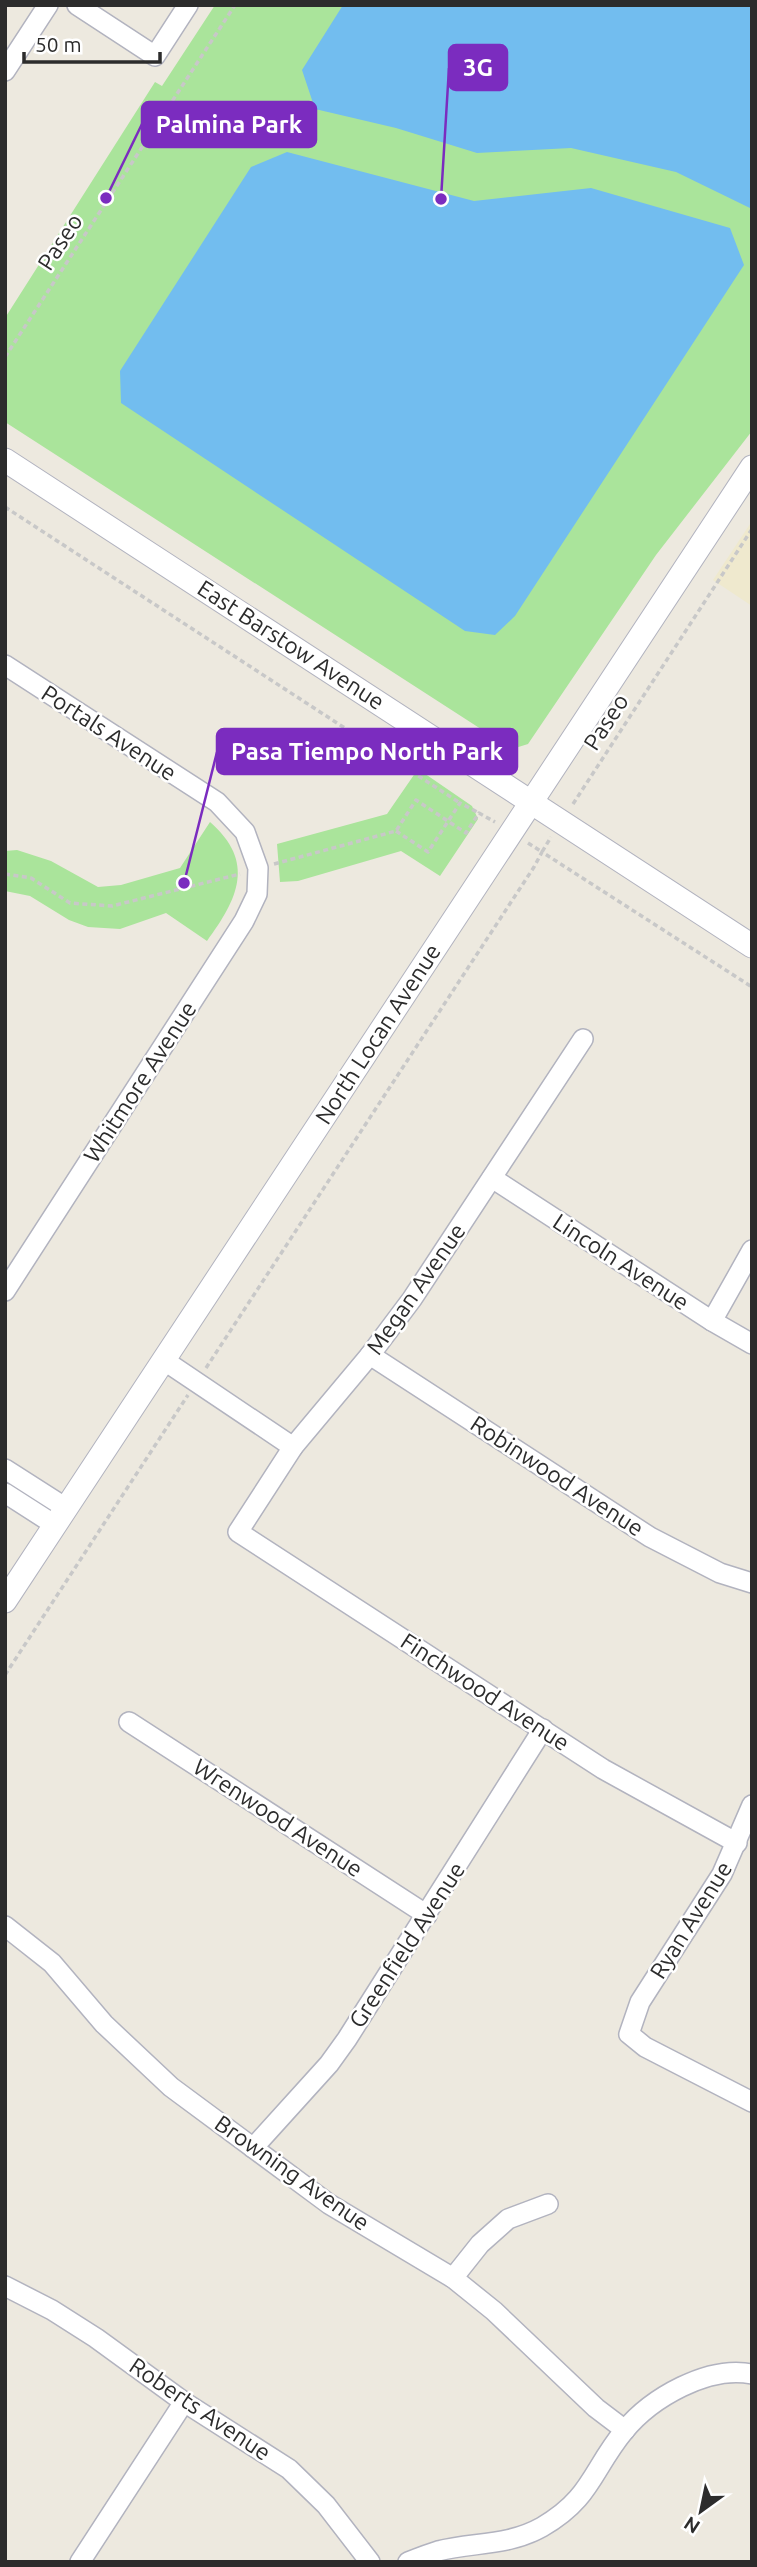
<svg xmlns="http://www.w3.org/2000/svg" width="757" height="2567" font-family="Ubuntu,sans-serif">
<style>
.education{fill:#efe9ce}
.green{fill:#aae49b}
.water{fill:#72bdef}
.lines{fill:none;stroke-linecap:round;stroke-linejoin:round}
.minor-casing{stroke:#b2b3bf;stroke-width:22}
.tertiary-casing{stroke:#b2b3bf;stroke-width:25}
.path{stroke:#c8c8c8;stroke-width:3.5;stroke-dasharray:5 3.5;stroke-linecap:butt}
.minor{stroke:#fff;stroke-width:19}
.tertiary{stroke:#fff;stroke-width:23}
.labels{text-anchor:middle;stroke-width:5;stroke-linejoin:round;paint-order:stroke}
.street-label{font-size:23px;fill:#2c2c2c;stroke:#fff}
.leader{fill:none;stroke:#7b2cbf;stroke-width:2.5}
.callout-dot{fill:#7b2cbf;stroke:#fff;stroke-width:2.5}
.callout{fill:#7b2cbf;stroke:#7b2cbf;stroke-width:2.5}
.callout-label{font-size:24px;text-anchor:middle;font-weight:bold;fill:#fff}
</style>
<rect width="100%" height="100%" fill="#ede9df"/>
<polygon class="education" points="752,521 752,606 713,580"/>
<g class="green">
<polygon points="215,5 752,5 752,431 656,555 528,744 512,749 5,422 5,318 155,82 162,86"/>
<polygon points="418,769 472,806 478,819 440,876 401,851 298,881 280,882 277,844 387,814"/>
<path d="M 210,822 C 256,862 238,899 207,941 L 166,913 L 120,929 L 88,927 L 69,920 L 30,896 L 5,891 L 5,851 L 17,850 L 51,861 L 98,887 L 121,885 L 180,868 Z"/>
</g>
<g class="water">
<polygon points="343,5 752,5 752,209 676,172 571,148 477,153 396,128 315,109 302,70"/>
<polygon points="287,152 474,201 591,188 730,228 744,265 515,616 495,635 465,631 121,403 120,371 251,167"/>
</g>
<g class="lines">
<defs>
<g id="minor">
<polyline points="77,5 155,56 188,5"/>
<polyline points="5,71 48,5"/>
<polyline points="5,665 217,802 245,832 258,868 257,894 244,921 5,1291"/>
<polyline points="583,1039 412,1299 370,1355 293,1447 238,1532 603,1769 737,1843"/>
<polyline points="492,1178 712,1321 752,1344"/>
<polyline points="712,1321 752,1250"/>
<polyline points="370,1355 650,1537 720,1573 752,1583"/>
<polyline points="165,1361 293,1447"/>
<polyline points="5,1469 66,1508"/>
<polyline points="5,1493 55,1525"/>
<polyline points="129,1722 427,1915"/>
<polyline points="752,1805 722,1874 640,2002 629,2034 645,2047 752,2102"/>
<polyline points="5,1926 52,1963 104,2024 171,2087 329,2204 453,2278 494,2311 596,2408 625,2430"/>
<polyline points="253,2148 329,2064 347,2039 543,1729"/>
<polyline points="453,2278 480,2244 508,2219 548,2204"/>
<polyline points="5,2286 52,2310 96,2338 184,2402 289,2469 326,2505 370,2562"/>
<polyline points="80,2562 184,2402"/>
<path d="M 408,2562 C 418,2558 428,2554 438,2551 C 474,2542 508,2546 542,2527 C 591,2499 592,2470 624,2431 C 651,2398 708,2365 752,2374"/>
</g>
<g id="tertiary">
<polyline points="5,460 752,946"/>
<polyline points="5,1601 752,467"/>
</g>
</defs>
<use href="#minor" class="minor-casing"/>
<use href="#tertiary" class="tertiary-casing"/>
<g class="path">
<polyline points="5,357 235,5"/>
<polyline points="5,507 460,803"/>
<polyline points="573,804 752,529"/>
<polyline points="396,831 428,852 460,803 479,813"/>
<polyline points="528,843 542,852 551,837"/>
<polyline points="274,864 396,831 416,800 466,833 479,813 495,822"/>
<polyline points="5,874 31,878 70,903 112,906 240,874"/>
<polyline points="206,1368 534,867 542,852 752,987"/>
<polyline points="5,1675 188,1395"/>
</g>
<use href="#minor" class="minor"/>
<use href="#tertiary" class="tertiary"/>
</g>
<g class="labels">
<g class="street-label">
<text transform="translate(60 242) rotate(-57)" y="8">Paseo</text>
<text transform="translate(291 645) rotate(33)" y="8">East Barstow Avenue</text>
<text transform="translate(606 722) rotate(-57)" y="8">Paseo</text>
<text transform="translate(109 733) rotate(33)" y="8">Portals Avenue</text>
<text transform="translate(378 1034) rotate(-57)" y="8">North Locan Avenue</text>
<text transform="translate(140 1082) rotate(-57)" y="8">Whitmore Avenue</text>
<text transform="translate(621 1262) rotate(33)" y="8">Lincoln Avenue</text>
<text transform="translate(416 1289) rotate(-55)" y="8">Megan Avenue</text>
<text transform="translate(557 1476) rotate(33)" y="8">Robinwood Avenue</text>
<text transform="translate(485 1692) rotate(33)" y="8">Finchwood Avenue</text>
<text transform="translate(278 1818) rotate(33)" y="8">Wrenwood Avenue</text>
<text transform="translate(691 1920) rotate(-58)" y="8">Ryan Avenue</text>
<text transform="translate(407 1945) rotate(-57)" y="8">Greenfield Avenue</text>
<text transform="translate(292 2173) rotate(35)" y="8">Browning Avenue</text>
<text transform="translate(200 2409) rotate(34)" y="8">Roberts Avenue</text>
</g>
</g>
<path class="leader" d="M441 199L449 68M106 198L142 124M184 883L217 752"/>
<g class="callout-dot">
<circle cx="441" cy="199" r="7"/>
<circle cx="106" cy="198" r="7"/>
<circle cx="184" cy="883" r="7"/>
</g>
<g class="callout">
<rect x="449" y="45" width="58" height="45" rx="7"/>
<rect x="142" y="102" width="174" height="45" rx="7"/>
<rect x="217" y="729" width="300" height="45" rx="7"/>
</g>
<g class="callout-label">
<text x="478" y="76">3G</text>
<text x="229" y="133">Palmina Park</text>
<text x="367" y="760">Pasa Tiempo North Park</text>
</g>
<rect width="757" height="2567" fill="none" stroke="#2c2c2c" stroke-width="14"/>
<g transform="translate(701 2511) rotate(213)" stroke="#ffffff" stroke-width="5" paint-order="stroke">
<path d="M0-5L12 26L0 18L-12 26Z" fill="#2c2c2c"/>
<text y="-10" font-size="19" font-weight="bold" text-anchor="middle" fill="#2c2c2c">N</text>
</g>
<path d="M24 52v10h136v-10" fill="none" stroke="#2c2c2c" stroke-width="3.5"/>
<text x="35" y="52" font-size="21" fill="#2c2c2c" stroke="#ffffff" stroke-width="5" paint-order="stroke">50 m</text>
</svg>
